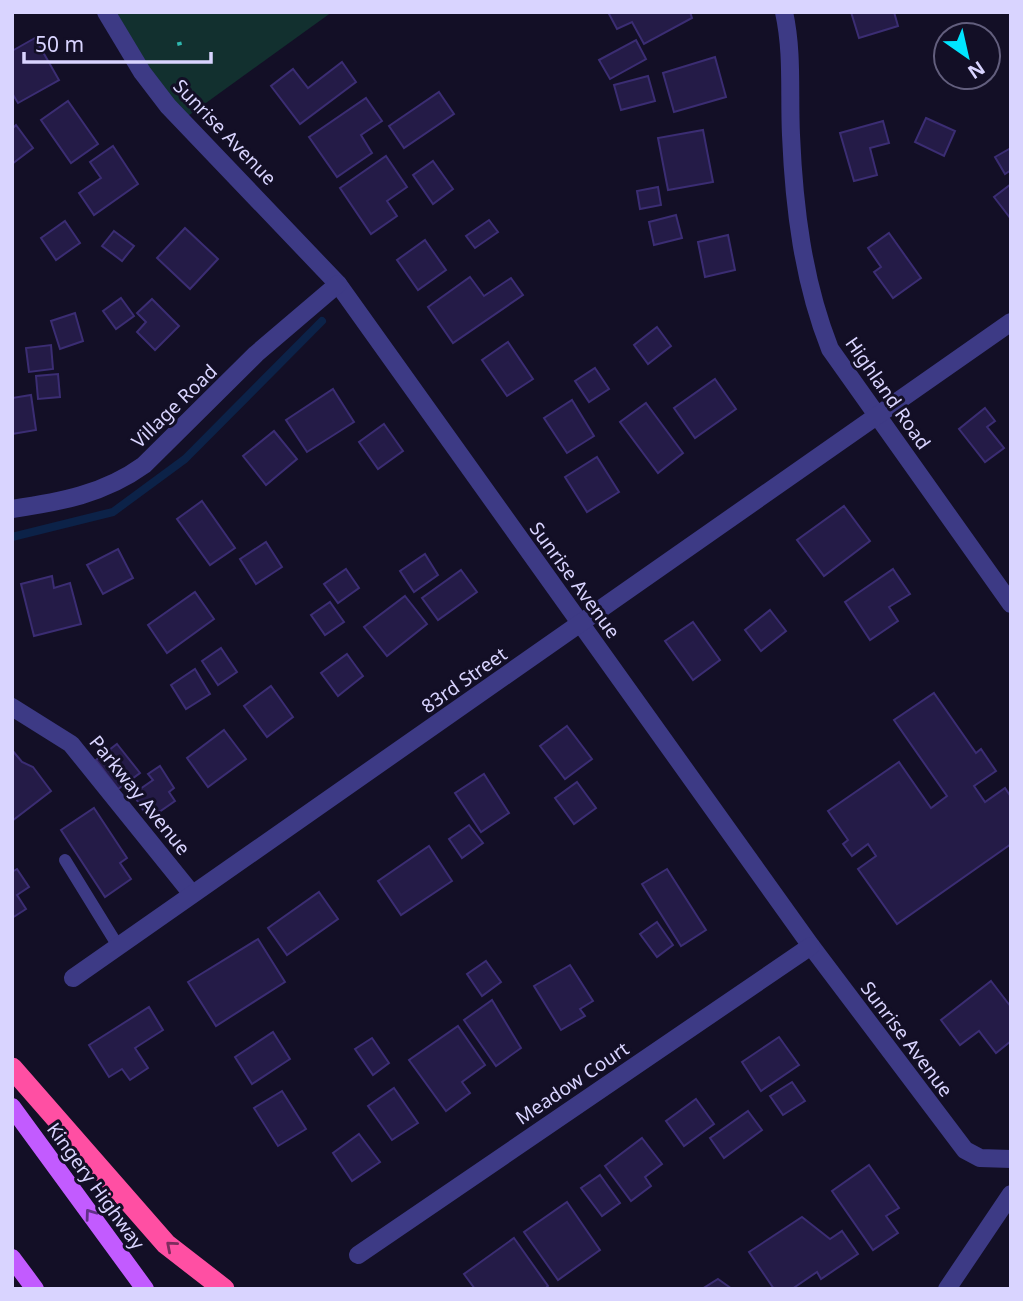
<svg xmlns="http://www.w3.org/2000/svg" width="1023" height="1301" font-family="'Noto Sans',sans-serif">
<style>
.green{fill:#12302f}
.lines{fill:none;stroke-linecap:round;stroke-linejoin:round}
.stream{stroke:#0c2248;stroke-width:8}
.building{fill:#241b47;stroke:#3b2d73;stroke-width:2}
.path{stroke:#2fb8b0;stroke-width:4.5;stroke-dasharray:3.5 5;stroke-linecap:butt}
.service{stroke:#3d3a85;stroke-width:12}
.minor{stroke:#3d3a85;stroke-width:18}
.primary{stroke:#c25bff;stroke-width:18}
.motorway{stroke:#ff4fa3;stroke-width:21}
.oneway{stroke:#623188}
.oneway2{stroke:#7d2c5e}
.labels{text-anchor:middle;stroke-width:6;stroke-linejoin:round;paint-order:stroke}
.street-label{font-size:19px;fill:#d9d4ff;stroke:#130f26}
</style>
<rect width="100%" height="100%" fill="#130f26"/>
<polygon class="green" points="106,12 332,12 181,121"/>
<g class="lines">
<polyline class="stream" points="12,537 113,512 185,459 322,321"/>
</g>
<g class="building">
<polygon points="608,12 690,12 692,18 644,44 632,22 617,29"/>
<polygon points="851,12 894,12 898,26 859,38"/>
<polygon points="35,38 59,80 18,103 12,93 12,51"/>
<polygon points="636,40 646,59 610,79 599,60"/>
<polygon points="715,57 726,97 674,112 663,73"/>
<polygon points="342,62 356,82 300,124 271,86 293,69 308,88"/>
<polygon points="648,76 655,101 621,110 614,85"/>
<polygon points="439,92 454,114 404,148 389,126"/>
<polygon points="366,98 382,121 361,135 372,153 337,177 309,137"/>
<polygon points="68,101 98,144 71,163 41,120"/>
<polygon points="926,118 955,131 944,156 915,142"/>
<polygon points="883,121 889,143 870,148 877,175 854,181 840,133"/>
<polygon points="16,125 33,148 12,164 12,129"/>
<polygon points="703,130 713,182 668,190 658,138"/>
<polygon points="113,146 138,184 94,215 79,193 101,178 90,162"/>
<polygon points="1011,148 1011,170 1005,174 995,157"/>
<polygon points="386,156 407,187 387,201 397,216 371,234 340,188"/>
<polygon points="433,161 453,189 433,204 413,175"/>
<polygon points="1011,184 1011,219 994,197"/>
<polygon points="658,187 661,205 640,209 637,191"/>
<polygon points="676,215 682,238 654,245 649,222"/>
<polygon points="489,220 498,232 475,248 466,236"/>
<polygon points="65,221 80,243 56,260 41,238"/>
<polygon points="185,228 218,259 190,289 157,258"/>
<polygon points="114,231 134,246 122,261 102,246"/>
<polygon points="889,233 921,278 893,298 874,272 881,267 868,248"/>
<polygon points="728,235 735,270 705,277 698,242"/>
<polygon points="425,240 446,270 418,290 397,260"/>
<polygon points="470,277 484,296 511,278 523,295 453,343 428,307"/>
<polygon points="121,298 134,316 116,329 103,311"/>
<polygon points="152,299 179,326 155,350 137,332 146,322 137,313"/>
<polygon points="75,313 83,341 60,349 51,321"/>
<polygon points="657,327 671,346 648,364 634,345"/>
<polygon points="508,342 533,379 507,396 482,360"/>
<polygon points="51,345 53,369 29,372 26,348"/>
<polygon points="595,368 609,389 589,402 575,381"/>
<polygon points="58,374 60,397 38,399 36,376"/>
<polygon points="715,379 736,409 695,438 674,408"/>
<polygon points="333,389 354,422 307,452 286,420"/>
<polygon points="31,395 36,430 12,434 12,398"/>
<polygon points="572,400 594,436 567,453 544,418"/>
<polygon points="646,403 683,453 658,473 620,422"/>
<polygon points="985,408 995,421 987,427 1004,448 985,462 959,429"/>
<polygon points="384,424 403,451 378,469 359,442"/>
<polygon points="274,431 297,459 266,485 243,456"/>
<polygon points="597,457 619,492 587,512 565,477"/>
<polygon points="202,501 235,548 210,565 177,519"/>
<polygon points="844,506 870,541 824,576 797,540"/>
<polygon points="266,542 282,567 256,584 240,559"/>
<polygon points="118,549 133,578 103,594 87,565"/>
<polygon points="425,554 438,575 414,592 400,571"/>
<polygon points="346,569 359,588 338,603 324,584"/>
<polygon points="893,569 910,594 889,607 898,621 870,640 845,602"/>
<polygon points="461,570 477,592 438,620 422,598"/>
<polygon points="52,576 54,588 70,583 81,624 34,636 21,584"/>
<polygon points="195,592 214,619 167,653 148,625"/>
<polygon points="405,596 427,624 387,656 364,627"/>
<polygon points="330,602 344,622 325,635 311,615"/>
<polygon points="770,610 786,631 761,651 745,630"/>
<polygon points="693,622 720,660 693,680 665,641"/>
<polygon points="221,648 237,672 218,685 202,661"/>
<polygon points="347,654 363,676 338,696 321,673"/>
<polygon points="195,669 210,694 186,709 171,685"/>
<polygon points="271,686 293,717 267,737 244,706"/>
<polygon points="934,693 976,753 981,749 996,771 974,786 985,802 1005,788 1011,797 1011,844 897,924 858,869 876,856 868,844 852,856 843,844 848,840 828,811 899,762 931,808 947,796 894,720"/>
<polygon points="567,726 592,759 565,779 540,746"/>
<polygon points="224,730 246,759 208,787 187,758"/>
<polygon points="117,744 140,773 118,789 96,760"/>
<polygon points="12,750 22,762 33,767 51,791 12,821"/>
<polygon points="160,766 174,788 169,792 175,801 149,819 133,794 153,780 148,774"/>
<polygon points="484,774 509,813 481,832 455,793"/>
<polygon points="577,782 596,808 574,824 555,798"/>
<polygon points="94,808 127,858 120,863 131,879 105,897 61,830"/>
<polygon points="469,825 483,843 462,858 449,839"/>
<polygon points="429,846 452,881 401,915 378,881"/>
<polygon points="17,869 29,887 17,895 26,909 12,918 12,872"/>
<polygon points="667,869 706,930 681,946 642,884"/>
<polygon points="319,892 338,919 287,955 268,928"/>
<polygon points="657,922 673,945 657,957 640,934"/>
<polygon points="258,939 285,982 216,1026 188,982"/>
<polygon points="486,961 501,982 482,996 467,974"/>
<polygon points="570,965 593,1001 580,1009 585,1016 561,1030 534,986"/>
<polygon points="991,981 1011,1007 1011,1041 996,1053 979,1031 960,1045 941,1020"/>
<polygon points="492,1000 521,1048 496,1066 464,1020"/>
<polygon points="149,1007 163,1030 135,1048 148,1068 130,1080 122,1069 109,1077 89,1045"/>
<polygon points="458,1026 485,1065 462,1082 470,1093 446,1111 409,1060"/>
<polygon points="273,1032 290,1059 252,1084 235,1057"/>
<polygon points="779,1037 799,1065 761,1091 742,1062"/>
<polygon points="372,1038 389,1063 373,1075 355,1049"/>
<polygon points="792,1082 805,1101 783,1115 770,1096"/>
<polygon points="394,1088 418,1123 392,1140 368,1106"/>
<polygon points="282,1091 306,1129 278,1146 254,1108"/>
<polygon points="696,1099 714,1124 684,1146 666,1121"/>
<polygon points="748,1111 762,1130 724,1158 710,1138"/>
<polygon points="359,1134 380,1162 352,1181 333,1153"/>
<polygon points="642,1138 662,1164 645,1177 651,1186 631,1201 605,1166"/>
<polygon points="869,1165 899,1208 886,1216 898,1233 873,1250 832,1191"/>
<polygon points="600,1175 620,1203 602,1216 581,1188"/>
<polygon points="567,1202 600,1250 558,1280 524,1232"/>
<polygon points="802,1217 830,1239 842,1231 858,1254 821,1279 817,1272 792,1289 774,1289 749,1252"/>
<polygon points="514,1238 548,1286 545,1289 475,1289 464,1274"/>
<polygon points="718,1279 732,1289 702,1289"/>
</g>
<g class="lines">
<polyline class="path" points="179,42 180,46"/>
<polyline class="service" points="65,860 118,946"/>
<g class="minor">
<polyline points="106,12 142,72 168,106 338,284 811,946 965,1150 980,1158 1011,1159"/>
<path d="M 784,12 C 793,53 789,93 791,135 C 794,207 803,281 830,349 L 1011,604"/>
<path d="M 12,509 C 60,502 104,494 144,465 L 256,354 L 338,284"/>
<polyline points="12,707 71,744 192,894"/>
<polyline points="73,978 1011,322"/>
<polyline points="358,1255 811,946"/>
<polyline points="947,1289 1011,1194"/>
</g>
<g class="primary">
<polyline points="12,1107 145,1289"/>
<polyline points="12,1258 35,1289"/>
</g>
<polyline class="motorway" points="12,1068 166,1244 224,1289"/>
</g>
<defs><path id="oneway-chevron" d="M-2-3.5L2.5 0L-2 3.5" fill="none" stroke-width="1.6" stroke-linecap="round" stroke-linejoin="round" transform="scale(1.75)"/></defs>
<use class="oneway" href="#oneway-chevron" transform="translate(90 1214) rotate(-126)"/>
<use class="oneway2" href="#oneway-chevron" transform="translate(171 1246) rotate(-139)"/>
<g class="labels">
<g class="street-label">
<text transform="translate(225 132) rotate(46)" y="7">Sunrise Avenue</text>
<text transform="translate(888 393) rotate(55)" y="7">Highland Road</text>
<text transform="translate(174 406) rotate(-44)" y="7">Village Road</text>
<text transform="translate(575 580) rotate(54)" y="7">Sunrise Avenue</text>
<text transform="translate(464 680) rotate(-35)" y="7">83rd Street</text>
<text transform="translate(140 795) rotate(51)" y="7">Parkway Avenue</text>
<text transform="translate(907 1039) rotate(53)" y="7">Sunrise Avenue</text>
<text transform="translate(572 1083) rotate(-34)" y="7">Meadow Court</text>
<text transform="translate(96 1186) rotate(54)" y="7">Kingery Highway</text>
</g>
</g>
<rect width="1023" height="1301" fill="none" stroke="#d9d4ff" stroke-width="28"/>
<g transform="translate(967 56) rotate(146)"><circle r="33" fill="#130f26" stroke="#625e7d" stroke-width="2"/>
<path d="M0-5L12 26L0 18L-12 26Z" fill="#00e5ff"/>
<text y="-10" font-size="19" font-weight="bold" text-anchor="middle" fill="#d9d4ff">N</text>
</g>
<path d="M24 52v10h187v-10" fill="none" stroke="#d9d4ff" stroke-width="3.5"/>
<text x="35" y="52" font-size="21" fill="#d9d4ff" stroke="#130f26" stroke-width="5" paint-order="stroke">50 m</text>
</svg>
